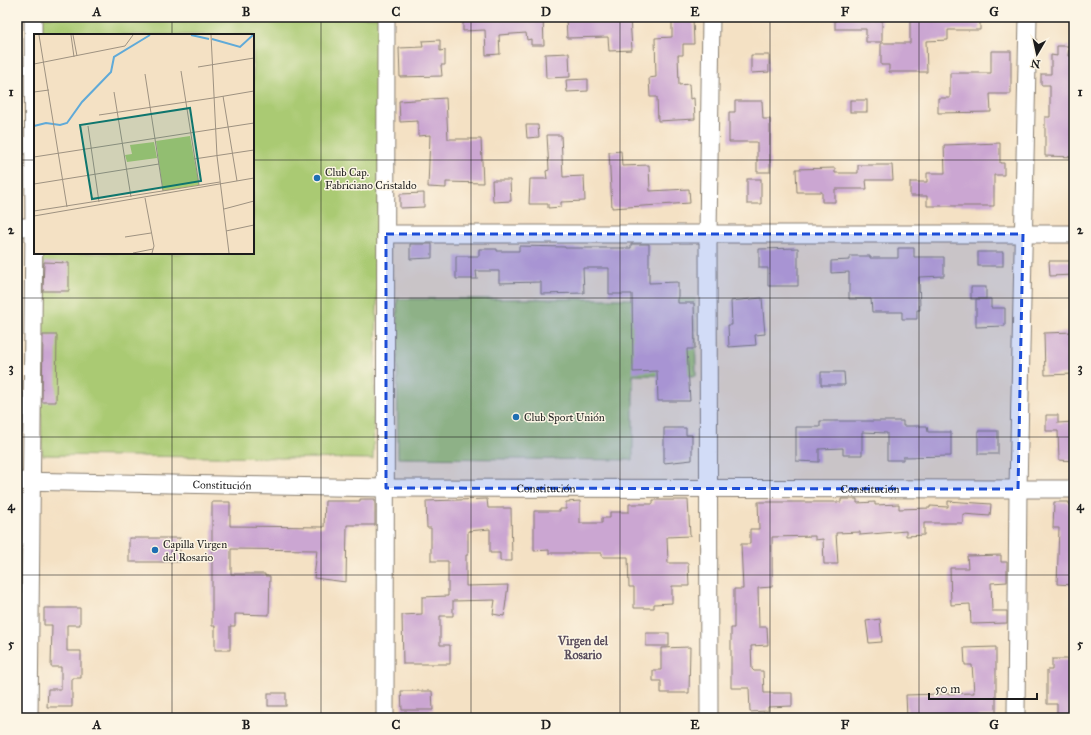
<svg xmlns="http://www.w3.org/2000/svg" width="1091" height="735" font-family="'IM FELL Great Primer',serif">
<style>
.green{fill:#aaca73;stroke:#637348}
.building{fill:#cba6d2}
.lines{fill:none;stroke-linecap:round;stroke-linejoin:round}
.street-casing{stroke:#887e70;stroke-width:19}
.street{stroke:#fff;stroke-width:17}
.marked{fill:#1d4ed8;fill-opacity:0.2;stroke:#1d4ed8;stroke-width:3;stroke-dasharray:8 5;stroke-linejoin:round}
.grid{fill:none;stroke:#1c1c1c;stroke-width:1;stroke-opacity:0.55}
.poi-dot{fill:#1f6fb2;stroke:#fcf5e5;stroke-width:1.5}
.labels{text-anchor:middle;stroke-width:3;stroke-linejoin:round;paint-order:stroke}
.poi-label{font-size:11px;fill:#1c1c1c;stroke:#fcf5e5;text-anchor:start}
.street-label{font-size:11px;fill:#1c1c1c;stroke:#fcf5e5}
.neighbourhood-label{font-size:12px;font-weight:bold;fill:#594c5c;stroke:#fcf5e5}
.inset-river{fill:none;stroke:#60aad8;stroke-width:2}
.inset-road{fill:none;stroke:#9e9281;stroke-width:1}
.view{fill:#0f766e;fill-opacity:0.15;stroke:#0f766e;stroke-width:2}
.inset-edge{fill:none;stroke:#1c1c1c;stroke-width:2}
.neatline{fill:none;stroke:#1c1c1c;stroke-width:1.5}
.grid-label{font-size:13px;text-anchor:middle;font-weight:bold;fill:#1c1c1c}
</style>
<rect width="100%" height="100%" fill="#fcf5e5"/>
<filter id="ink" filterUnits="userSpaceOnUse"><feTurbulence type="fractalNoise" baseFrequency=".025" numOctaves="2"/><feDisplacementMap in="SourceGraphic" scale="8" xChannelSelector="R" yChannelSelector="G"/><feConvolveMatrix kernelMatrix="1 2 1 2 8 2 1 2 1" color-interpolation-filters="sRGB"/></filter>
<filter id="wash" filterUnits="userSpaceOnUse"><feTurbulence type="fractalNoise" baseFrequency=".012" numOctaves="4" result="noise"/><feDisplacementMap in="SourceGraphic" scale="16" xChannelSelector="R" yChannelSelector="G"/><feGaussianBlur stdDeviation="0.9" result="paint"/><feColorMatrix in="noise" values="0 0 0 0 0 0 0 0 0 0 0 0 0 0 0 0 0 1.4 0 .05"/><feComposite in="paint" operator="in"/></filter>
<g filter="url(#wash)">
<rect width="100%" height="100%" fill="#f4e1c4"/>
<g class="green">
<polygon points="33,17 385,17 373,459 42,455 38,253 253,253 253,35 35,35"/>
<polygon points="397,299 695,299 696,376 633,375 633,460 398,458"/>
</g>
<g id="blocks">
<g class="building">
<polygon points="463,17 543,17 544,45 531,45 531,39 527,40 526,33 499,35 500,54 486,55 485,30 463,31"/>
<polygon points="566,17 630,17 632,50 609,51 608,37 567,38"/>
<polygon points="672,17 693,17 694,44 683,44 683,55 678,55 679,85 689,84 690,99 694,98 695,119 658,121 657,97 650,97 649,78 656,77 655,38 672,37"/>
<polygon points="835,17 882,17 882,42 866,42 866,29 835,29"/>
<polygon points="910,17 980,17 980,30 948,30 948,40 926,41 927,72 889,72 889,65 881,65 881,43 910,43"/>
<polygon points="440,40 440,51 445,50 445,65 441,65 442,76 400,77 399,48 423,47 422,41"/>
<polygon points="1057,46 1069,46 1068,56 1074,56 1074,157 1045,156 1045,117 1050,117 1050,85 1041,85 1041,74 1051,74 1051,55 1057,56"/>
<polygon points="991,51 1011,51 1011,94 990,94 991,112 938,113 938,98 950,98 950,73 991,73"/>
<polygon points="569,53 570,77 546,78 545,54"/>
<polygon points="751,55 769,55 769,72 751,73"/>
<polygon points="588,79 588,91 567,92 566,80"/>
<polygon points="446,98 448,139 481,139 483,183 446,182 446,188 428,187 430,135 418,136 418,121 400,122 399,101"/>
<rect x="850" y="100" width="17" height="12"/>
<polygon points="735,101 762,101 763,119 770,119 770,172 757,172 757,142 729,142 729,112 735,112"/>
<polygon points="526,125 538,125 539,137 527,138"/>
<polygon points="547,135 561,135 563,177 584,176 585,201 561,202 561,207 548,208 548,204 529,204 530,179 547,179 546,171 549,170"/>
<polygon points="1000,143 1000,163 1004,163 1004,175 994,175 994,206 927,206 927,196 910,196 910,182 927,182 927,173 945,173 944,145"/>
<polygon points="621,151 622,166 649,165 650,191 689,189 690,203 612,208 609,152"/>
<polygon points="858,165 892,165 893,180 866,180 867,189 835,189 835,202 822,202 822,192 797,192 796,169 835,168 835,173 858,173"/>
<rect x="747" y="179" width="14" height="25"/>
<polygon points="492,180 510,180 511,201 493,202"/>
<polygon points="424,193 424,207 400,208 400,194"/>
<polygon points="410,244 432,244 432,258 410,259"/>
<polygon points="631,244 649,244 649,283 678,282 678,303 694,303 695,349 687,349 690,401 658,401 657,371 633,372 632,294 609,294 609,268 583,268 584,293 541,294 541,282 499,283 499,271 476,271 477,279 456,279 456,256 479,256 479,249 497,249 497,251 519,251 519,246 565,247 565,248 631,248"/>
<polygon points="798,248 798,286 768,286 768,268 759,268 759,249"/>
<polygon points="898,248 914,248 914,257 944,257 944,276 919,277 920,310 917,310 917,319 902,319 902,312 872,312 871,299 849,299 849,272 831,273 831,261 850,260 850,256 870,256 870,258 898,258"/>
<rect x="978" y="252" width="25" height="14"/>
<polygon points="1049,261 1074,261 1074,275 1050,276"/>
<polygon points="44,262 69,263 69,291 43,291"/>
<rect x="971" y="287" width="15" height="12"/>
<polygon points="762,298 765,334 755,335 756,345 729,347 728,325 732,325 731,301"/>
<polygon points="976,299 991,299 991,308 1005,308 1005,326 976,327"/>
<polygon points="1074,332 1074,374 1045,375 1044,333"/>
<polygon points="43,335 57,335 56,402 42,402"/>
<polygon points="821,372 844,372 845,385 821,385"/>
<polygon points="1046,415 1058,415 1058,423 1073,422 1074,461 1059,460 1058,431 1046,431"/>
<polygon points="820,421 903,421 903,426 927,426 928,432 951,432 951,456 903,457 903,460 887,460 887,433 862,432 862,455 843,455 843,448 819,449 819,462 796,461 796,427 820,427"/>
<polygon points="664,428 686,428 686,435 692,435 692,460 664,463"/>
<rect x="978" y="431" width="20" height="23"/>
<polygon points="360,499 375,499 375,525 347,525 346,582 314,578 317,550 231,549 231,574 265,574 265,576 270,576 269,615 235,614 235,626 230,626 230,650 215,650 215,626 212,626 212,502 230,502 230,526 324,527 325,501 360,501"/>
<polygon points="487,499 488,508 511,508 512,561 500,561 500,553 490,553 490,529 468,531 468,555 466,555 466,586 508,585 504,616 493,614 495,600 453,601 453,616 440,616 440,645 450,645 450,664 403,664 402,615 422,614 422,597 448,596 448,561 431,561 431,528 427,528 426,501"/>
<polygon points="841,499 857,499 857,503 875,502 875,505 899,504 899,509 930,508 930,506 948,507 948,501 991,504 990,516 963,514 963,523 924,523 924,535 906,536 906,531 860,535 860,532 836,533 838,564 824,564 823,539 815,540 815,536 772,537 772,587 758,588 759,627 767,627 768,645 751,646 752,669 754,671 763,671 764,693 792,693 792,706 768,707 768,711 750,712 749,688 731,688 731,628 734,628 734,589 743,589 741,544 750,544 750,529 759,529 758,502 841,502"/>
<polygon points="653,500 688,500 690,536 667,537 668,563 688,563 689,586 672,586 672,603 654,604 654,608 634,608 634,587 629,587 628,557 602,557 602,553 549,553 549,550 534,551 534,511 560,511 560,509 566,509 566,502 580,501 580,523 602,523 602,518 610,518 610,512 629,512 629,504 653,504"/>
<polygon points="1054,502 1069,502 1069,505 1074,505 1074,585 1057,584 1059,528 1053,528"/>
<rect x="129" y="538" width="51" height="24"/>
<polygon points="1001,555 1001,562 1007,562 1007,582 991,583 992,611 1007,611 1007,623 971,624 970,604 951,605 950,568 968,568 967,556"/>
<polygon points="44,608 80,608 80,625 67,625 67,651 81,651 81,678 72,678 72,707 47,707 48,689 61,689 61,667 51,667 52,625 44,625"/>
<polygon points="880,619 882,642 869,643 866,621"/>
<rect x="646" y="633" width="23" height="13"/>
<polygon points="690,647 689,693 661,693 661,681 653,681 653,670 661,670 661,648"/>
<polygon points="996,647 996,716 979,716 979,718 907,718 906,695 974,693 972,665 965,665 964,648"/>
<polygon points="1052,659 1074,659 1074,717 1057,717 1057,704 1047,704 1047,670 1052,670"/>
<polygon points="401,691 432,691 433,710 402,710"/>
<rect x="268" y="693" width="18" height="13"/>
</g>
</g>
</g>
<g filter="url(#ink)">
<use href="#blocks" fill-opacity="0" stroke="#887e70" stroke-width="1"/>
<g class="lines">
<defs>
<g id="street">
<polyline points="17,227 34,227"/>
<polyline points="386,234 1074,234"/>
<path id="s1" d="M 17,481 L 386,488 L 1074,489"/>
<polyline points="1016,713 1018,489 1028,17"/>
<polyline points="29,718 34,227 33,17"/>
<polyline points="385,718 386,17"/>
<polyline points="709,718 708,234 711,17"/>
</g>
</defs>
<use href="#street" class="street-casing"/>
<use href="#street" class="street"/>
</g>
</g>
<path class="marked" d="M 386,234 L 1023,234 L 1018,489 L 386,488 Z"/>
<path class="grid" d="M 172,17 L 172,35M 321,17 L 321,718M 471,17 L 471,718M 620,17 L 620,718M 770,17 L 770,718M 919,17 L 919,718M 17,160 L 35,160M 253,160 L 1074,160M 172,253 L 172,718M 17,298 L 1074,298M 17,437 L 1074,437M 17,575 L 1074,575"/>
<g class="poi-dot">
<circle cx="317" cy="178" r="4"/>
<circle cx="516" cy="417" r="4"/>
<circle cx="155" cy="550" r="4"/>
</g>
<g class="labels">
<g class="poi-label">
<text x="325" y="176">Club Cap.<tspan x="325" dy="13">Fabriciano Cristaldo</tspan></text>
<text x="524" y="421">Club Sport Unión</text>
<text x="163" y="548">Capilla Virgen<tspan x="163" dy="13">del Rosario</tspan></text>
</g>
<g class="street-label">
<text dy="4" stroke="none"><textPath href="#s1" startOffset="205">Constitución</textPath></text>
<text dy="4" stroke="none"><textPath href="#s1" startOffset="529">Constitución</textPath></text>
<text dy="4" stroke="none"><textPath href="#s1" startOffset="853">Constitución</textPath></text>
</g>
<g class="neighbourhood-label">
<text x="583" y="645">Virgen del<tspan x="583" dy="14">Rosario</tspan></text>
</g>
</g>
<g transform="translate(34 34)">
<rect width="220" height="220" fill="#f4e1c4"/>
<path d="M 156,102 L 165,151 L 129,157 L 122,107 ZM 120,108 L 123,124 L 93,128 L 91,121 L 98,120 L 96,111 Z" fill="#aaca73"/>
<path class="inset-river" d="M 157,1 L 175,5M 178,5 L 206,13 L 219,1M 0,92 L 12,89 L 26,91 L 33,89 L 48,68 L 77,38 L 80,23 L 116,1"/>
<path class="inset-road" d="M 5,1 L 33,173M 37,1 L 40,23M 39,1 L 43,22M 177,1 L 183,122 L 195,219M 0,30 L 91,12 L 99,1M 164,33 L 220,24M 147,37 L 165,151M 111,40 L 129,157M 0,58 L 15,56M 80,58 L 97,163M 189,62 L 203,147M 179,64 L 220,57M 65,81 L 179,64M 54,92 L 65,168M 0,123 L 220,89M 160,125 L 220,116M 0,150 L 125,130M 111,164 L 120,212 L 118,219M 190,175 L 220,167M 0,177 L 186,148M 0,182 L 220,144M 192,197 L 220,191M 91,203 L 117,199M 99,219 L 119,215"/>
<path class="view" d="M 156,74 L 167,147 L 58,165 L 46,91 Z"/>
<rect width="220" height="220" class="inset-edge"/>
</g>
<rect width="1091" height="735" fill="none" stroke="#fcf5e5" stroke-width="44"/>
<g transform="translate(1037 54) rotate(189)" stroke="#fcf5e5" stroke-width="3" paint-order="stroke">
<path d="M0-3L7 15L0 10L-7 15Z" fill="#1c1c1c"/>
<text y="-6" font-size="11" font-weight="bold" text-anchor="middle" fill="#1c1c1c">N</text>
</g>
<path d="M929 693v6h108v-6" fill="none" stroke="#1c1c1c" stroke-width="2"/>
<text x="935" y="693" font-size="12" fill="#1c1c1c" stroke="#fcf5e5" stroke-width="3" paint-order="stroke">50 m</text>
<rect x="22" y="22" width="1047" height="691" class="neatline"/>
<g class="grid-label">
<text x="97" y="16">A</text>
<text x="246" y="16">B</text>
<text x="396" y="16">C</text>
<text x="546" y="16">D</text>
<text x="695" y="16">E</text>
<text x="845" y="16">F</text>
<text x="994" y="16">G</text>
<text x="11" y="96">1</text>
<text x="1080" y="96">1</text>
<text x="11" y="234">2</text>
<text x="1080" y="234">2</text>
<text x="11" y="372">3</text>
<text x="1080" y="372">3</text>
<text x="11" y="510">4</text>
<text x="1080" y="510">4</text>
<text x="11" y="648">5</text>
<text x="1080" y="648">5</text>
<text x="97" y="729">A</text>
<text x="246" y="729">B</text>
<text x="396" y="729">C</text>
<text x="546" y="729">D</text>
<text x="695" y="729">E</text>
<text x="845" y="729">F</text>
<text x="994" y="729">G</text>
</g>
</svg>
